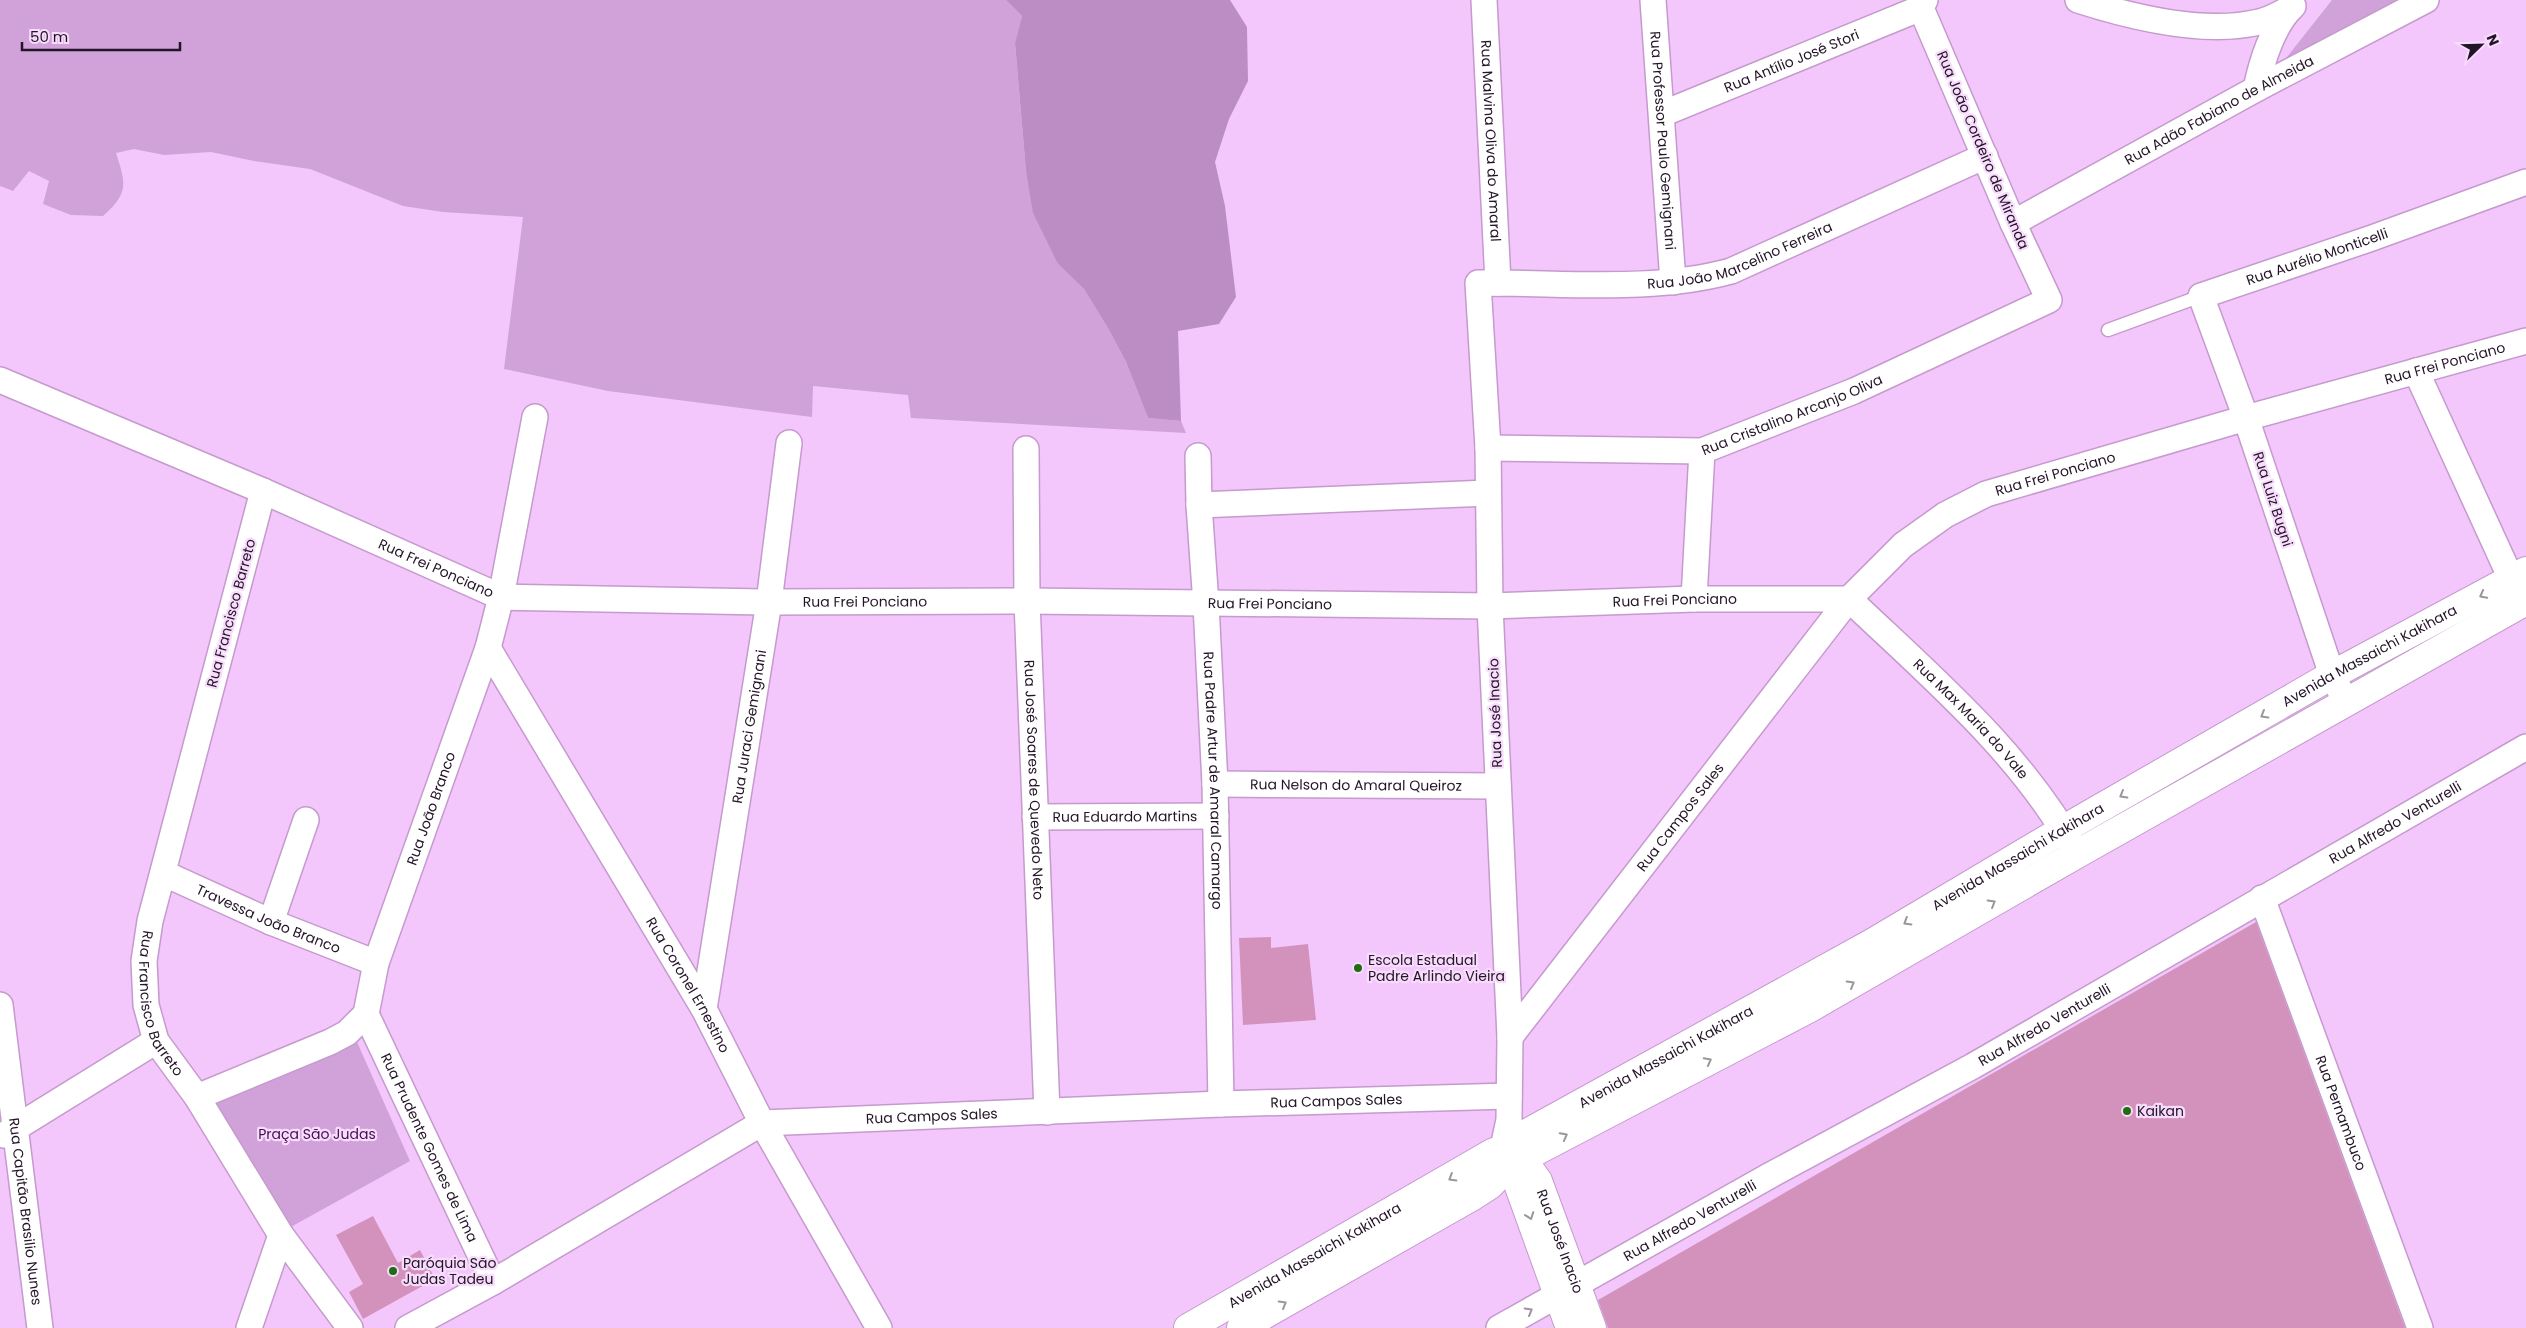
<svg xmlns="http://www.w3.org/2000/svg" width="2526" height="1328" font-family="Poppins,sans-serif">
<style>
.green{fill:#d1a1da}
.forest{fill:#bc8dc5}
.building{fill:#d392bc}
.lines{fill:none;stroke-linecap:round;stroke-linejoin:round}
.service-casing{stroke:#c59acd;stroke-width:15}
.minor-casing{stroke:#c59acd;stroke-width:28}
.tertiary-casing{stroke:#c59acd;stroke-width:30}
.service{stroke:#fff;stroke-width:12}
.minor{stroke:#fff;stroke-width:25}
.tertiary{stroke:#fff;stroke-width:28}
.oneway{stroke:#9c959e}
.poi-dot{fill:#1e6d10;stroke:#f7dcfc;stroke-width:2}
.labels{text-anchor:middle;stroke-width:4.5;stroke-linejoin:round;paint-order:stroke}
.street-label{font-size:14px;fill:#241427;stroke:#f7dcfc}
.poi-label{font-size:14px;fill:#241427;stroke:#f7dcfc;text-anchor:start}
.park-label{font-size:14px;fill:#470c52;stroke:#f7dcfc}
</style>
<rect width="100%" height="100%" fill="#f4c7fc"/>
<g class="green">
<path d="M 0,0 L 1006,0 L 1022,16 L 1015,44 L 1026,171 L 1058,264 L 1084,289 L 1109,330 L 1126,362 L 1148,418 L 1181,421 L 1186,433 L 911,418 L 908,395 L 813,386 L 812,417 L 608,391 L 504,369 L 523,217 L 443,212 L 403,206 L 310,169 L 254,161 L 211,152 L 164,155 L 134,149 L 116,153 C 126,184 129,193 103,216 L 71,215 L 43,204 L 49,181 L 29,171 L 13,191 L 0,186 Z"/>
<polygon points="2332,0 2401,0 2283,62"/>
<polygon points="357,1042 410,1161 289,1228 216,1102"/>
</g>
<polygon class="forest" points="1006,0 1230,0 1247,27 1248,81 1229,119 1215,162 1225,206 1236,297 1219,324 1178,331 1181,421 1148,418 1126,362 1109,330 1084,289 1058,264 1033,213 1026,171 1015,43 1022,16"/>
<g class="building">
<polygon points="2256,922 2405,1328 1608,1328 1598,1300"/>
<polygon points="1271,937 1271,948 1308,944 1316,1020 1243,1025 1239,938"/>
<polygon points="373,1216 398,1263 420,1250 435,1279 363,1319 349,1292 363,1284 336,1235"/>
</g>
<g class="lines">
<defs>
<polyline id="service" points="2108,330 2201,296"/>
<g id="minor">
<path id="s1" d="M 1484,0 L 1498,283"/>
<path id="s2" d="M 1653,0 L 1673,282"/>
<path d="M 2078,0 C 2131,17 2205,35 2259,22 C 2270,20 2281,13 2291,8"/>
<path d="M 2256,89 C 2261,64 2273,24 2293,6"/>
<path id="s3" d="M 1662,114 L 1921,8"/>
<path id="s4" d="M 2013,223 L 2256,89 L 2426,0"/>
<polyline points="2416,371 2519,596"/>
<path id="s5" d="M 0,380 L 263,491 L 501,597 L 769,602 L 1027,601 L 1490,606 L 1694,599 L 1849,599"/>
<path id="s6" d="M 1488,448 L 1702,451 L 1854,391 L 2049,300 L 2013,223 L 1921,8 L 1925,0"/>
<path id="s7" d="M 1026,449 L 1027,601 L 1047,1112"/>
<path id="s8" d="M 1198,456 L 1199,505 L 1206,604 L 1215,784 L 1221,1104"/>
<path id="s9" d="M 263,491 L 150,921 L 144,961 L 146,1005 L 156,1041 L 197,1097 L 281,1235 L 350,1328"/>
<polyline points="1199,505 1488,493"/>
<polyline points="1694,599 1702,451"/>
<path id="s10" d="M 1849,599 C 1931,677 2022,753 2077,854"/>
<path id="s11" d="M 488,648 L 704,1009 L 762,1123 L 879,1328"/>
<path id="s12" d="M 2346,702 L 2332,675 L 2246,418 L 2201,296 L 2372,238 L 2526,182"/>
<path id="s13" d="M 1215,784 L 1498,786"/>
<path id="s14" d="M 1035,817 L 1216,816"/>
<path id="s15" d="M 163,873 L 271,922 L 376,963"/>
<path id="s16" d="M 2262,898 L 2420,1328"/>
<polyline points="271,922 306,820"/>
<path id="s17" d="M 0,1005 L 40,1328"/>
<path id="s18" d="M 704,1009 L 769,602 L 789,443"/>
<path id="s19" d="M 366,1014 L 493,1282"/>
<path id="s20" d="M 1510,1037 L 1849,599 L 1903,545 L 1945,515 L 1986,494 L 2246,418 L 2526,341"/>
<path id="s21" d="M 197,1097 L 330,1042 L 347,1033 L 366,1014 L 376,963 L 488,648 L 501,597 L 535,417"/>
<polyline points="4,1135 156,1041"/>
<path id="s22" d="M 1504,1143 L 1509,1120 L 1510,1037 L 1490,606 L 1488,448 L 1478,283 C 1562,282 1650,293 1731,271 L 1985,156"/>
<polyline points="249,1328 281,1235"/>
<path id="s23" d="M 408,1328 L 493,1282 L 762,1123 L 1221,1104 L 1509,1096"/>
<path id="s24" d="M 1499,1328 L 1769,1176 L 1973,1066 L 2526,747"/>
</g>
<g id="tertiary">
<path id="s25" d="M 1509,1143 L 1872,943 L 2064,829 L 2332,675 L 2526,571"/>
<polyline points="1521,1159 1810,1008 2077,854 2526,601"/>
<path id="s26" d="M 1520,1164 L 1528,1167 L 1538,1181 L 1592,1328"/>
<polyline points="1513,1170 1570,1328"/>
<path id="s27" d="M 1188,1328 L 1494,1152"/>
<polyline points="1241,1328 1473,1196 1490,1185 1503,1171"/>
</g>
</defs>
<use href="#service" class="service-casing"/>
<use href="#minor" class="minor-casing"/>
<use href="#tertiary" class="tertiary-casing"/>
<use href="#service" class="service"/>
<use href="#minor" class="minor"/>
<use href="#tertiary" class="tertiary"/>
</g>
<defs><path id="oneway-chevron" d="M-2-3.5L2.5 0L-2 3.5" fill="none" stroke-width="1.6" stroke-linecap="round" stroke-linejoin="round" transform="scale(1.25)"/></defs>
<g class="oneway">
<use href="#oneway-chevron" transform="translate(2483 595) rotate(152)"/>
<use href="#oneway-chevron" transform="translate(2264 715) rotate(150)"/>
<use href="#oneway-chevron" transform="translate(2123 795) rotate(150)"/>
<use href="#oneway-chevron" transform="translate(1992 903) rotate(-30)"/>
<use href="#oneway-chevron" transform="translate(1907 922) rotate(149)"/>
<use href="#oneway-chevron" transform="translate(1851 984) rotate(-30)"/>
<use href="#oneway-chevron" transform="translate(1708 1061) rotate(-28)"/>
<use href="#oneway-chevron" transform="translate(1564 1136) rotate(-28)"/>
<use href="#oneway-chevron" transform="translate(1452 1178) rotate(149)"/>
<use href="#oneway-chevron" transform="translate(1530 1216) rotate(70)"/>
<use href="#oneway-chevron" transform="translate(1283 1304) rotate(-30)"/>
<use href="#oneway-chevron" transform="translate(1529 1311) rotate(-30)"/>
</g>
<g class="poi-dot">
<circle cx="1358" cy="968" r="5"/>
<circle cx="2127" cy="1111" r="5"/>
<circle cx="393" cy="1271" r="5"/>
</g>
<g class="labels">
<g class="street-label">
<text dy="5" stroke="none"><textPath href="#s3" startOffset="140">Rua Antílio José Stori</textPath></text>
<text dy="5" stroke="none"><textPath href="#s4" startOffset="235">Rua Adão Fabiano de Almeida</textPath></text>
<text dy="5" stroke="none"><textPath href="#s1" startOffset="141">Rua Malvina Oliva do Amaral</textPath></text>
<text dy="5" stroke="none"><textPath href="#s2" startOffset="141">Rua Professor Paulo Gemignani</textPath></text>
<text transform="translate(1983 150) rotate(67)" y="5">Rua João Cordeiro de Miranda</text>
<text dy="5" stroke="none"><textPath href="#s22" startOffset="1128">Rua João Marcelino Ferreira</textPath></text>
<text dy="5" stroke="none"><textPath href="#s12" startOffset="554">Rua Aurélio Monticelli</textPath></text>
<text dy="5" stroke="none"><textPath href="#s20" startOffset="1205">Rua Frei Ponciano</textPath></text>
<text dy="5" stroke="none"><textPath href="#s6" startOffset="311">Rua Cristalino Arcanjo Oliva</textPath></text>
<text dy="5" stroke="none"><textPath href="#s20" startOffset="800">Rua Frei Ponciano</textPath></text>
<text transform="translate(2273 499) rotate(72)" y="5">Rua Luiz Bugni</text>
<text dy="5" stroke="none"><textPath href="#s5" startOffset="475">Rua Frei Ponciano</textPath></text>
<text dy="5" stroke="none"><textPath href="#s5" startOffset="1720">Rua Frei Ponciano</textPath></text>
<text dy="5" stroke="none"><textPath href="#s5" startOffset="910">Rua Frei Ponciano</textPath></text>
<text dy="5" stroke="none"><textPath href="#s5" startOffset="1315">Rua Frei Ponciano</textPath></text>
<text transform="translate(231 613) rotate(-75)" y="5">Rua Francisco Barreto</text>
<text dy="5" stroke="none"><textPath href="#s25" startOffset="989">Avenida Massaichi Kakihara</textPath></text>
<text transform="translate(1495 713) rotate(-92)" y="5">Rua José Inacio</text>
<text dy="5" stroke="none"><textPath href="#s10" startOffset="171">Rua Max Maria do Vale</textPath></text>
<text dy="5" stroke="none"><textPath href="#s18" startOffset="286">Rua Juraci Gemignani</textPath></text>
<text dy="5" stroke="none"><textPath href="#s7" startOffset="331">Rua José Soares de Quevedo Neto</textPath></text>
<text dy="5" stroke="none"><textPath href="#s8" startOffset="325">Rua Padre Artur de Amaral Camargo</textPath></text>
<text dy="5" stroke="none"><textPath href="#s13" startOffset="141">Rua Nelson do Amaral Queiroz</textPath></text>
<text dy="5" stroke="none"><textPath href="#s21" startOffset="406">Rua João Branco</textPath></text>
<text dy="5" stroke="none"><textPath href="#s14" startOffset="90">Rua Eduardo Martins</textPath></text>
<text dy="5" stroke="none"><textPath href="#s20" startOffset="278">Rua Campos Sales</textPath></text>
<text dy="5" stroke="none"><textPath href="#s24" startOffset="1029">Rua Alfredo Venturelli</textPath></text>
<text dy="5" stroke="none"><textPath href="#s25" startOffset="584">Avenida Massaichi Kakihara</textPath></text>
<text dy="5" stroke="none"><textPath href="#s15" startOffset="115">Travessa João Branco</textPath></text>
<text dy="5" stroke="none"><textPath href="#s11" startOffset="392">Rua Coronel Ernestino</textPath></text>
<text dy="5" stroke="none"><textPath href="#s9" startOffset="531">Rua Francisco Barreto</textPath></text>
<text dy="5" stroke="none"><textPath href="#s24" startOffset="624">Rua Alfredo Venturelli</textPath></text>
<text dy="5" stroke="none"><textPath href="#s25" startOffset="179">Avenida Massaichi Kakihara</textPath></text>
<text dy="5" stroke="none"><textPath href="#s23" startOffset="984">Rua Campos Sales</textPath></text>
<text dy="5" stroke="none"><textPath href="#s16" startOffset="229">Rua Pernambuco</textPath></text>
<text dy="5" stroke="none"><textPath href="#s23" startOffset="579">Rua Campos Sales</textPath></text>
<text dy="5" stroke="none"><textPath href="#s19" startOffset="148">Rua Prudente Gomes de Lima</textPath></text>
<text dy="5" stroke="none"><textPath href="#s17" startOffset="208">Rua Capitão Brasilio Nunes</textPath></text>
<text dy="5" stroke="none"><textPath href="#s24" startOffset="219">Rua Alfredo Venturelli</textPath></text>
<text dy="5" stroke="none"><textPath href="#s26" startOffset="90">Rua José Inacio</textPath></text>
<text dy="5" stroke="none"><textPath href="#s27" startOffset="146">Avenida Massaichi Kakihara</textPath></text>
</g>
<g class="poi-label">
<text x="1368" y="965">Escola Estadual<tspan x="1368" dy="16">Padre Arlindo Vieira</tspan></text>
<text x="2137" y="1116">Kaikan</text>
<text x="403" y="1268">Paróquia São<tspan x="403" dy="16">Judas Tadeu</tspan></text>
</g>
<g class="park-label">
<text x="317" y="1139">Praça São Judas</text>
</g>
</g>
<g transform="translate(2481 45) rotate(67)" stroke="#f7dcfc" stroke-width="4" paint-order="stroke">
<path d="M0-4L9 19L0 12L-9 19Z" fill="#241427"/>
<text y="-8" font-size="14" font-weight="bold" text-anchor="middle" fill="#241427">N</text>
</g>
<path d="M22 42v8h158v-8" fill="none" stroke="#241427" stroke-width="2.5"/>
<text x="30" y="42" font-size="15" fill="#241427" stroke="#f7dcfc" stroke-width="4" paint-order="stroke">50 m</text>
</svg>
